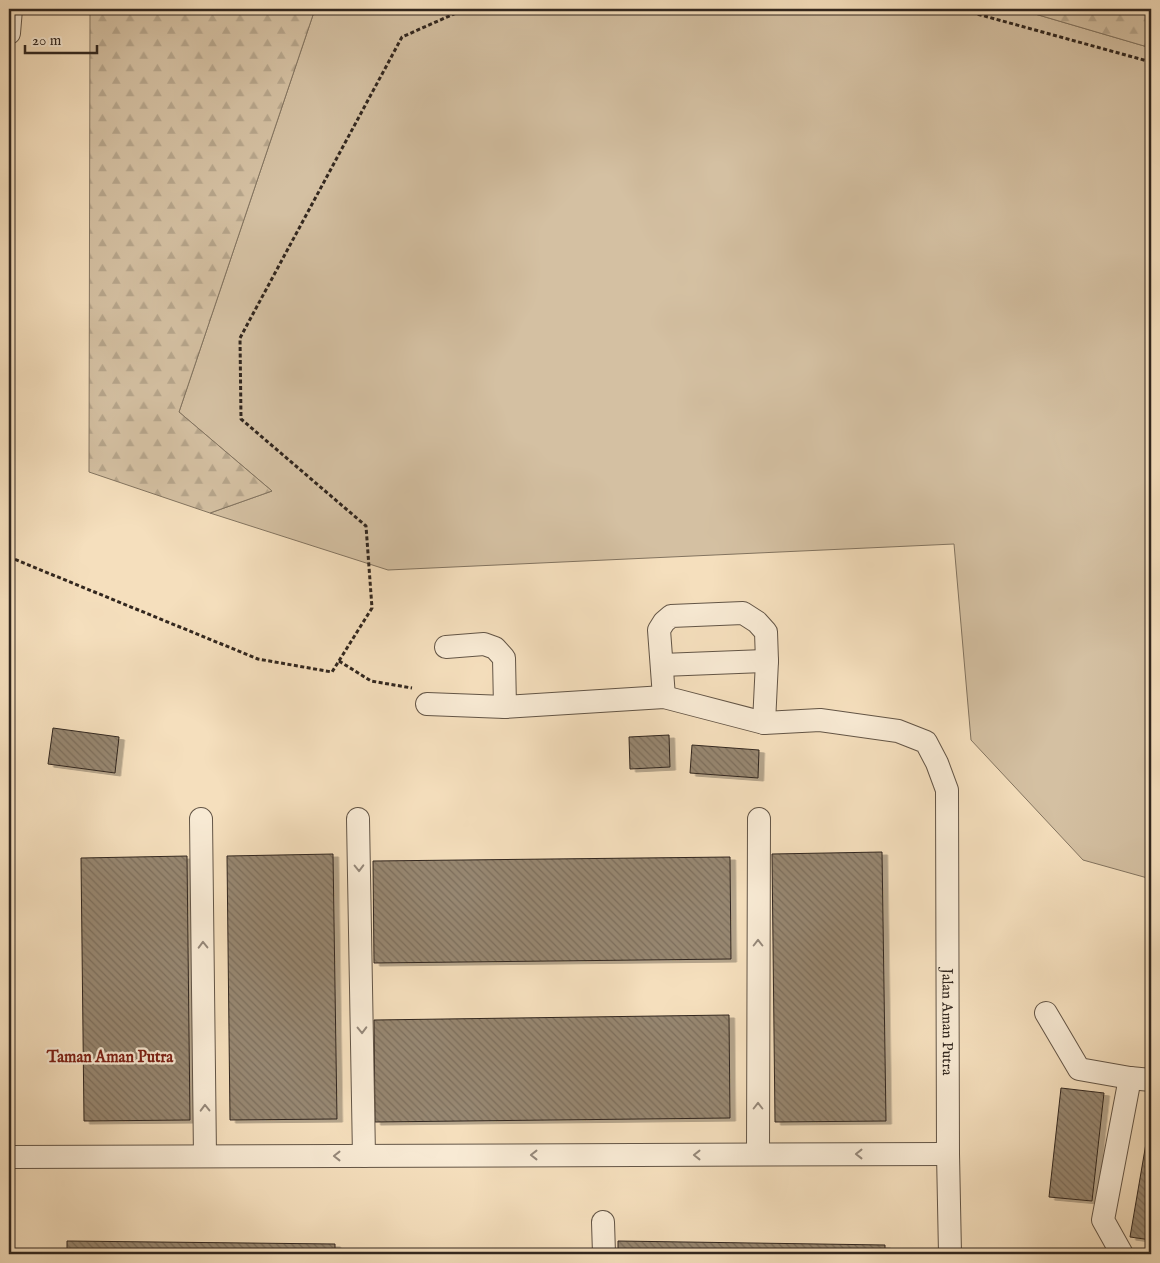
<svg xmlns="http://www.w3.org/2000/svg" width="1160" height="1263" font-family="'IM FELL English',serif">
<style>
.grass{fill:#d4c0a2;stroke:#837460}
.forest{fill:url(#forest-firs);stroke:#837460}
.building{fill:url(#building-back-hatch);stroke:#32271f;filter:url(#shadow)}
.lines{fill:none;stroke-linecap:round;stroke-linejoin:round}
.minor-casing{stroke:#635546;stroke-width:24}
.path{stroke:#32271f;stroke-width:3;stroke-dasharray:4 2.5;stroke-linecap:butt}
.minor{stroke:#f8ead4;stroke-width:22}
.oneway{stroke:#95887a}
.labels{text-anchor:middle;stroke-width:4.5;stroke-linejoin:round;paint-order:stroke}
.street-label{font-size:15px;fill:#32271f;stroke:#f8ead4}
.neighbourhood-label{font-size:16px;font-weight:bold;fill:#7a1f14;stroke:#f8ead4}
</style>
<defs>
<pattern id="forest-firs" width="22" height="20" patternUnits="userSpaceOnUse" patternTransform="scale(1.25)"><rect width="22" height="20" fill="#d4c0a2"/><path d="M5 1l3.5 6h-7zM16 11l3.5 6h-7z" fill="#b6a58b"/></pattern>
<pattern id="building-back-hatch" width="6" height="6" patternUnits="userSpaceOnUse" patternTransform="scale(1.25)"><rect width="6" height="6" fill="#978771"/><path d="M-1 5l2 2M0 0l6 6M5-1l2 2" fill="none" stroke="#7c6e5c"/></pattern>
<filter id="shadow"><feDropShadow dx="5.5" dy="3" stdDeviation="0" flood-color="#0004"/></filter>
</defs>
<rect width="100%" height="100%" fill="#f5dfbd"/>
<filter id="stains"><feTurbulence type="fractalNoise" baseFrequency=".004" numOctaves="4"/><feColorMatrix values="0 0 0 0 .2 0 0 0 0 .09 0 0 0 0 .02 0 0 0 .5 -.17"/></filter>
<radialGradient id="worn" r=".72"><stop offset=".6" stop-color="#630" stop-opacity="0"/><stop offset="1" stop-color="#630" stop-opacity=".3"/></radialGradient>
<polygon class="grass" points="315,9 1018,9 1151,48 1151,879 1083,860 971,740 954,544 388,570 210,513 272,491 179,412"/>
<g class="forest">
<polygon points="90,9 315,9 179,412 272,491 210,513 89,472"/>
<polygon points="1018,9 1151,9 1151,48"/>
</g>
<g class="building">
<polygon points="53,728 119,737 115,773 48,764"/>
<polygon points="669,735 670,767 630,769 629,737"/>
<polygon points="692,745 759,750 758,778 690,773"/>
<polygon points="882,852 886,1121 775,1122 772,854"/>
<polygon points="333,854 337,1119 230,1120 227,856"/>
<polygon points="187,856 190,1120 84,1121 81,858"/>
<polygon points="730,857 731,959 374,963 373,861"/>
<polygon points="729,1015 730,1118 375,1122 374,1020"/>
<polygon points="1061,1088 1104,1093 1092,1201 1049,1197"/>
<polygon points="1151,1114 1151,1240 1130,1237"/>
<polygon points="67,1241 335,1244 335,1254 67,1254"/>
<polygon points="618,1241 885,1245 885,1254 618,1254"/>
<rect x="369" y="1250" width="223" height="4"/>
</g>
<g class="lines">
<defs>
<g id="minor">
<polyline points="9,33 11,9"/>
<polyline points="446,647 484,644 495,648 504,658 505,707"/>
<polyline points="662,665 767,661"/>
<polyline points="664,697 659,630 664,622 671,616 743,613 757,622 766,632 767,661 764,723"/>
<path id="s1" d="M 427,704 L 505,707 L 664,697 L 764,723 L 820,720 L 898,731 L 926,742 L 937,763 L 947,790 L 948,1154 L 950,1254"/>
<polyline points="201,819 205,1156"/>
<polyline points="358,819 364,1156"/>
<polyline points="1046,1013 1079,1069 1130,1078 1151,1080"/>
<polyline points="758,1154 759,819"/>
<polyline points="9,1157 948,1154"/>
<polyline points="603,1222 604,1254"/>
<polyline points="1122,1254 1103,1220 1130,1078"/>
</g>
</defs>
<use href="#minor" class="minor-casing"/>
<g class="path">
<polyline points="959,9 1151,62"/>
<polyline points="9,557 258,659 332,672 372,608 366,526 241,419 240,338 402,37 465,9"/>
<polyline points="339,661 371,681 412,688"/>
</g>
<use href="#minor" class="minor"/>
</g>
<defs><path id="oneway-chevron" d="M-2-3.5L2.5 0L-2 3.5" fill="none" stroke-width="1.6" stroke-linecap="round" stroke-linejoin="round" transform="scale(1.25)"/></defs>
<g class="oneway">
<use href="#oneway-chevron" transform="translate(359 868) rotate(89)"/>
<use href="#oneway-chevron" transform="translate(758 943) rotate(-90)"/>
<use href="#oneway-chevron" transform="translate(203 945) rotate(-91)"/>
<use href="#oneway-chevron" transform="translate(362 1030) rotate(89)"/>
<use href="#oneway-chevron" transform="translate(758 1106) rotate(-90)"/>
<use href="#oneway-chevron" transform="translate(205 1108) rotate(-91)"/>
<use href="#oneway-chevron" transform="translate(859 1154) rotate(180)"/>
<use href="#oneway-chevron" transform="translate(534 1155) rotate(180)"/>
<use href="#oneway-chevron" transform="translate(697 1155) rotate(180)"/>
<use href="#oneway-chevron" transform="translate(337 1156) rotate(180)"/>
</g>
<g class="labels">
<g class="street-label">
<text dy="5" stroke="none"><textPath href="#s1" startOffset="790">Jalan Aman Putra</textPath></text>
</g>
<g class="neighbourhood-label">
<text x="110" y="1062">Taman Aman Putra</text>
</g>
</g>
<rect width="1160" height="1263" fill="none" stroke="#f5dfbd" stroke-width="30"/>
<rect x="10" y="10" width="1140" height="1243" fill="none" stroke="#32271f" stroke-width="2.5"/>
<rect x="15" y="15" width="1130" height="1233" fill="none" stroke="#32271f"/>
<path d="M25 45v8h72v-8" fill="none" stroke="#32271f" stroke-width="2.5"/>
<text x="32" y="45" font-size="15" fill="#32271f" stroke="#f8ead4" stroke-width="4" paint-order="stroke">20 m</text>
<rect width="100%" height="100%" filter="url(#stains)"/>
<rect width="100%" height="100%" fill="url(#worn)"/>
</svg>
